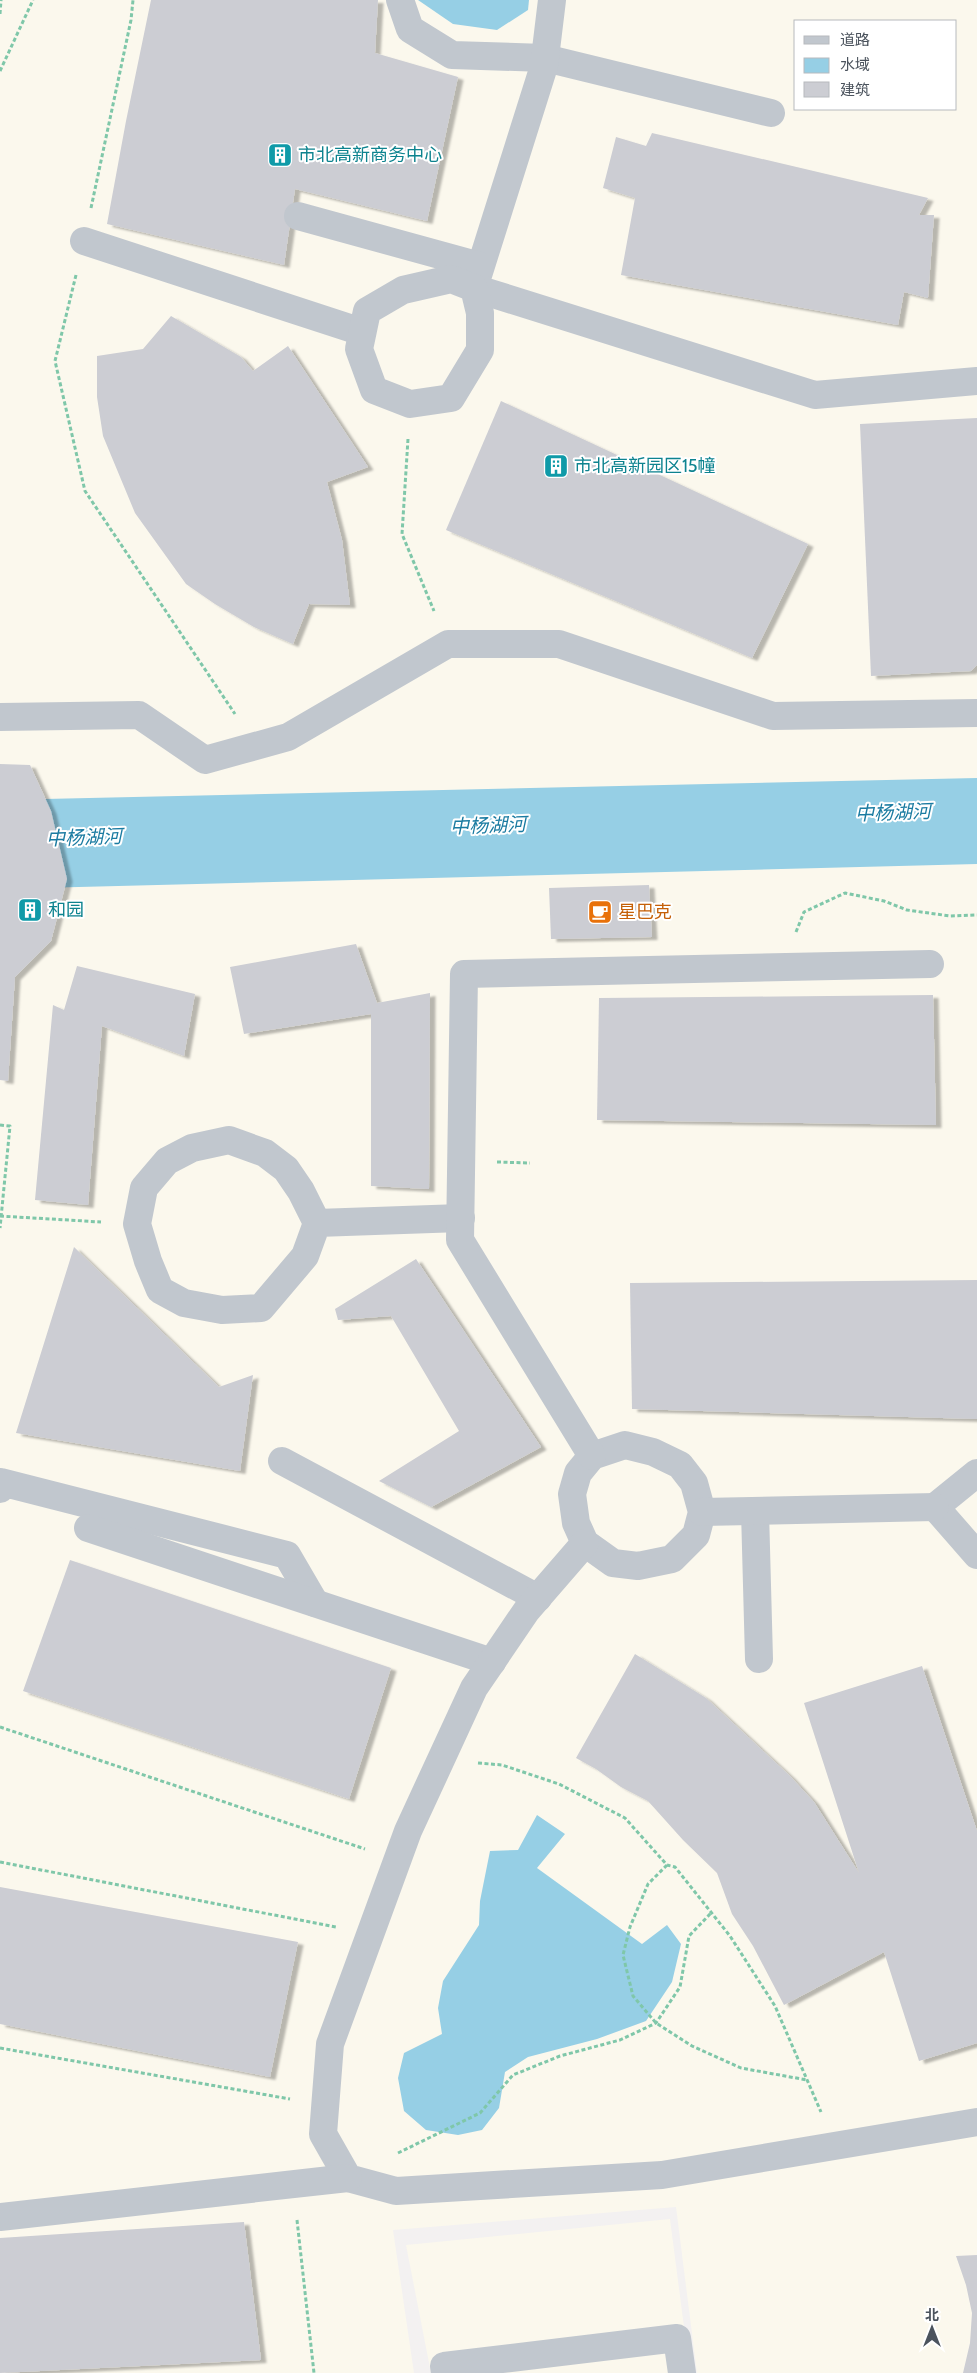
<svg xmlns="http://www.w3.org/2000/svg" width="977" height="2373" font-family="Cabin,'Noto Sans SC',sans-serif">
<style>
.commercial{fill:#fbf8ed;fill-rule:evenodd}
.water{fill:#96cfe5}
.building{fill:#cccdd3;filter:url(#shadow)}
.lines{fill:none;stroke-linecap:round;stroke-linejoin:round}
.path{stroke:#7fc7a9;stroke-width:3;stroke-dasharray:4 2.5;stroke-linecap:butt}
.minor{stroke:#c1c7ce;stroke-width:28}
.labels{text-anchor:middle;stroke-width:4;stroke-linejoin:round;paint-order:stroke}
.culture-label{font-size:18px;fill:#0d838f;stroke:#fff;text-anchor:start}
.food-label{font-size:18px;fill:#c56008;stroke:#fff;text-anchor:start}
.water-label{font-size:19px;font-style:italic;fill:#1a7ba1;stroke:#fff}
</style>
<defs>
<filter id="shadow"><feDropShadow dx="5.5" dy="3" stdDeviation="1" flood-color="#0004"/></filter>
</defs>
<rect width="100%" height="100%" fill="#f3f1f1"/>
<g class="commercial">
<path d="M 0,0 L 977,0 L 977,2373 L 697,2373 L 676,2207 L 393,2230 L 414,2373 L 0,2373 ZM 796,21 L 956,21 L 956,109 L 796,109 Z"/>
<polygon points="670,2219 690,2373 431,2373 406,2245"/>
</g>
<g class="water">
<polygon points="418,0 529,0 528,10 497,30 453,24"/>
<polygon points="977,778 977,864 0,889 0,800"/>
<polygon points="537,1815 565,1834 537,1868 642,1944 667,1925 681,1944 672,1982 646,2021 597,2039 528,2057 505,2072 499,2108 482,2130 458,2135 426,2130 404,2111 398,2078 404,2053 442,2034 438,2008 443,1981 479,1925 480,1901 490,1851 518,1850"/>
</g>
<g class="building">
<polygon points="151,0 378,0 375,53 458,77 427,221 295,189 284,265 107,224 126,121"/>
<polygon points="652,133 928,198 919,215 934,215 928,298 904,292 898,325 621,275 635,198 603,188 616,137 646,146"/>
<polygon points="171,316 241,357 253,371 288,346 368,467 327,482 342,540 350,605 309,604 293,644 254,627 215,604 186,584 135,513 103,436 97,397 97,356 143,349"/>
<polygon points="501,401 808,544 752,658 446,530"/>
<polygon points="977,418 977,665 971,671 871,676 860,424"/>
<polygon points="0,764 30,765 51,811 67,879 51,941 15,977 8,1081 0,1080"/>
<polygon points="649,885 652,937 551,939 549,888"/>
<polygon points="356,944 377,1003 430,993 429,1189 371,1186 371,1014 244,1034 230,967"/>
<polygon points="77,966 195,994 184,1056 102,1026 88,1205 35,1200 53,1005 64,1010"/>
<polygon points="933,995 936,1125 597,1120 599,998"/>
<polygon points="74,1247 219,1387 253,1375 240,1471 16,1433"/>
<polygon points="416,1259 541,1447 431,1507 379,1481 459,1431 391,1316 338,1320 335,1309"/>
<polygon points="977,1280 977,1419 632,1409 630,1283"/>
<polygon points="70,1560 391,1668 349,1799 23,1691"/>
<polygon points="635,1654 706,1698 790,1776 814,1802 859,1873 804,1703 922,1666 977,1831 977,2043 919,2061 884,1952 784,2005 753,1946 732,1914 717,1873 683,1840 648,1801 621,1787 596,1769 576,1758"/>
<polygon points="0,1887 298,1942 270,2077 0,2024"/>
<polygon points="244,2222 261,2360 0,2373 0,2238"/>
<polygon points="977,2255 977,2373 963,2373 970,2343 972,2313 966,2285 956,2256"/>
</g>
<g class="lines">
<g class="path">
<polyline points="0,14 1,0"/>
<polyline points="0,71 33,0"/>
<polyline points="91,208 131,20 133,0"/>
<polyline points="76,275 55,361 85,491 235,714"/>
<polyline points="408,439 402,534 434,611"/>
<polyline points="796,932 804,912 845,893 884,901 907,910 950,916 977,915"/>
<polyline points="0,1125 10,1126 0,1228"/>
<polyline points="497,1162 530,1163"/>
<polyline points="0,1216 101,1222"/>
<polyline points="0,1727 365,1849"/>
<polyline points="478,1763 502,1765 559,1784 625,1818 667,1865 675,1867 730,1936 775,2006 821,2112"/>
<polyline points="0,1862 336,1927"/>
<polyline points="667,1865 648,1884 630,1927 623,1955 633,1996 656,2023 692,2046 741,2068 807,2080"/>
<polyline points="0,2048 290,2099"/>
<polyline points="398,2153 480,2113 513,2075 560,2056 620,2040 656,2023 680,1987 689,1936 711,1913"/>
<polyline points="297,2220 314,2373"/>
</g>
<g class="minor">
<polyline points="400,0 410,29 452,55 545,58 771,113"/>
<polyline points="552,0 544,66 474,288 815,395 977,381"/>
<polyline points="298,216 480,266"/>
<polyline points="84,241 362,332"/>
<polygon points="451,279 474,288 480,313 480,350 451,398 410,404 374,390 359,349 367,311 403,290"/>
<polyline points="0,717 139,715 205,760 288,737 448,644 559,644 773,716 977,713"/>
<polyline points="317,1223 305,1256 261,1308 222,1310 184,1303 160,1290 148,1261 137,1224 144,1188 167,1161 192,1148 229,1140 265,1153 286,1169 301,1191 317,1223 461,1218"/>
<polygon points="625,1445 653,1452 680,1465 694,1483 702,1512 696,1535 672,1559 638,1566 613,1563 585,1543 576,1523 572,1494 578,1473 592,1456"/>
<polyline points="592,1456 460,1240 464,974 930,964"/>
<polyline points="282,1461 538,1598"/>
<polyline points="977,1473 935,1507 977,1555"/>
<polyline points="0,1489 1,1482 287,1555 315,1603"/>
<polyline points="755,1511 759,1659"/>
<polyline points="702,1512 935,1507"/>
<polyline points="88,1528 492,1662"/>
<polyline points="585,1543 527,1610 474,1688 408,1831 330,2044 323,2134 348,2178 396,2191 662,2175 977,2122"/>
<polyline points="0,2217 348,2178"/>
<polyline points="445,2373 444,2366 677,2338 682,2373"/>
</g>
</g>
<defs>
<symbol id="building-square" viewBox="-11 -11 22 22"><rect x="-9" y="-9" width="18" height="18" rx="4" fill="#0f9aa8" stroke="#fff"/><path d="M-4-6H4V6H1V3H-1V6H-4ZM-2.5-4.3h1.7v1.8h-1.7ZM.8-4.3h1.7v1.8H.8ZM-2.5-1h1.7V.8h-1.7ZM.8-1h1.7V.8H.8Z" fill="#fff"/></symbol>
<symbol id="cafe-square" viewBox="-11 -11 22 22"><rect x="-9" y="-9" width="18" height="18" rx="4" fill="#e8710a" stroke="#fff"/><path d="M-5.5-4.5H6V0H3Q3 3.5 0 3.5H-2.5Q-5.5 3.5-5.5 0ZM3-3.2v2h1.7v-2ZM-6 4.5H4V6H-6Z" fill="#fff"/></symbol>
</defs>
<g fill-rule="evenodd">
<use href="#building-square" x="266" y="141" width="28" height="28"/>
<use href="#building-square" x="542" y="452" width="28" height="28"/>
<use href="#building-square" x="16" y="896" width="28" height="28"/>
<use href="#cafe-square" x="586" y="898" width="28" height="28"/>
</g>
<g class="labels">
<g class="culture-label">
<text x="298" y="161">市北高新商务中心</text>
<text x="574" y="472">市北高新园区15幢</text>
<text x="48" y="916">和园</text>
</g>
<g class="food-label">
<text x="618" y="918">星巴克</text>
</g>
<g class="water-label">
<text transform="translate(893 812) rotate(-2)" y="7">中杨湖河</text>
<text transform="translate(488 825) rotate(-2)" y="7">中杨湖河</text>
<text transform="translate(84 837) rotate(-2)" y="7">中杨湖河</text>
</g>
</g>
<rect x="794" y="20" width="162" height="90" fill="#ffffff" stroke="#b7babe"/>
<rect x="804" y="36" width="25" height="8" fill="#c1c7ce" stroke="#b7babe"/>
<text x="840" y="45" font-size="15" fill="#4b535d">道路</text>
<rect x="804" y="58" width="25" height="15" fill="#96cfe5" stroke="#b7babe"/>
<text x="840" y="70" font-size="15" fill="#4b535d">水域</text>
<rect x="804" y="82" width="25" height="15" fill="#cccdd3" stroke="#b7babe"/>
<text x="840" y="95" font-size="15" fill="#4b535d">建筑</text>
<g transform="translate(932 2328)" stroke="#ffffff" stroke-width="4" paint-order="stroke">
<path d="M0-4L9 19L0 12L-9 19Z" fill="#4b535d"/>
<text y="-8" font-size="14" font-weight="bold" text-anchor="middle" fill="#4b535d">北</text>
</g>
</svg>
